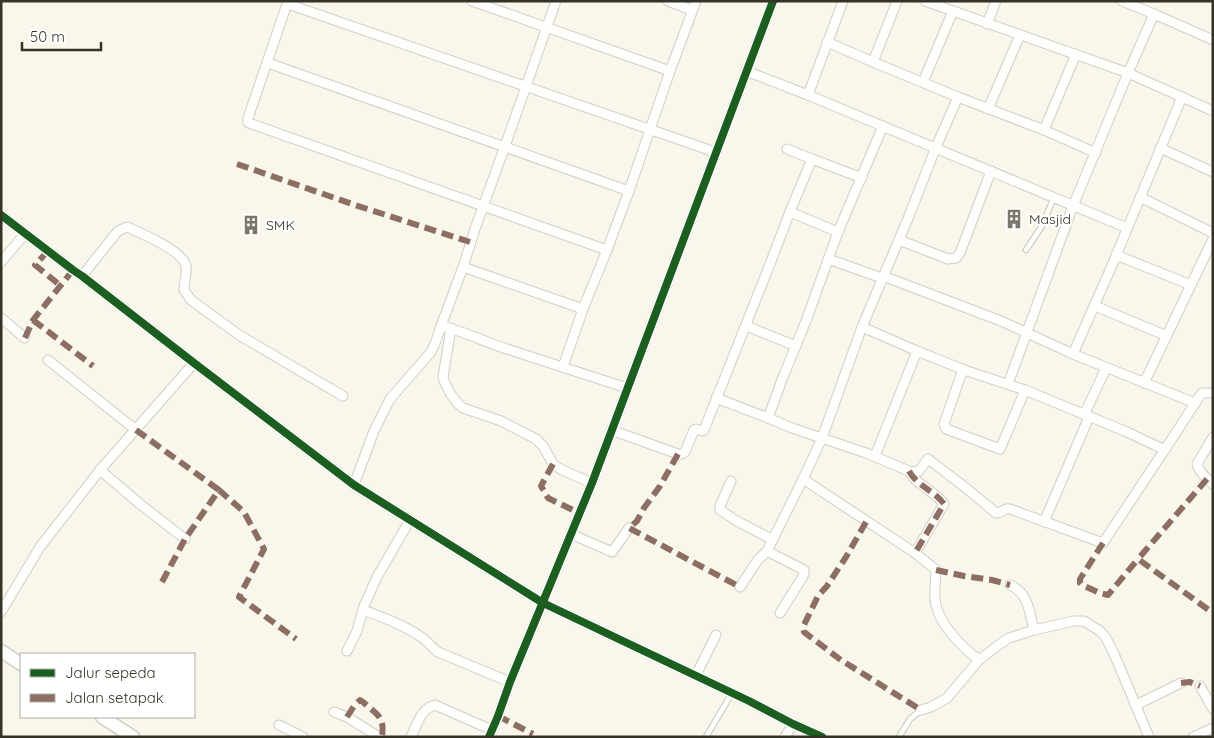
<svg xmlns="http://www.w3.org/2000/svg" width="1214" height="738" font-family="Quicksand,sans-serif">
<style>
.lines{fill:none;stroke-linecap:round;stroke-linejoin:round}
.service-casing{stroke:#d1cec3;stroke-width:7}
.minor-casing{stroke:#d1cec3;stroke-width:11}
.primary-casing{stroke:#d1cec3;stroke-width:15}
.service{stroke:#fefefc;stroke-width:4.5}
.minor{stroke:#fefefc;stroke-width:9}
.primary{stroke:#fefefc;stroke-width:12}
.quiet{stroke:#8d6e63;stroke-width:6;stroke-dasharray:12 6;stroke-linecap:butt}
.cycleway-casing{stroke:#fff;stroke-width:11}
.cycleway{stroke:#1b5e20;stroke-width:8}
.labels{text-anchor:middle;stroke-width:4.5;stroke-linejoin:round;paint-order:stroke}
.poi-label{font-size:14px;fill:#363326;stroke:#fff;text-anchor:start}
</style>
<rect width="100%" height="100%" fill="#f9f6ec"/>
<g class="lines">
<defs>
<g id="service">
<polyline points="1026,250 1042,226 1054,197"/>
<polyline points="706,737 732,693"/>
<polyline points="899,737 910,719 921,710"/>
</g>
<g id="minor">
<polyline points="288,1 248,118 248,122 249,123 607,250"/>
<polyline points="472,1 670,71"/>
<polyline points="556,1 505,146 475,229 463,267 583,309"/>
<polyline points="668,1 692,10"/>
<polyline points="925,1 1128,73 1213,111"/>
<polyline points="1122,1 1154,14 1213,40"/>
<polyline points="288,4 715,152"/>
<polyline points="987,24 996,1"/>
<polyline points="827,42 873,62 897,1"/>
<polyline points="873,62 958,97 1044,130 1096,153"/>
<polyline points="268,63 629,191"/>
<polyline points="746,71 808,95 843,1"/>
<polyline points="923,82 953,11"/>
<polyline points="808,95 1127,228"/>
<polyline points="988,109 1020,35"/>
<polyline points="1044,130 1076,54"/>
<polyline points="1160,148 1213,172"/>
<polyline points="812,159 862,178"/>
<polyline points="1140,197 1213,233"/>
<polyline points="790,212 838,232"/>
<polyline points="1,215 73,270 82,276 194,363 354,485 543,603 749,701 793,724 822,737"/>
<polyline points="899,240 948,259 956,258 960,253 991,171"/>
<polyline points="1116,255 1191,285"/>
<polyline points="828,259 882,278"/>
<polyline points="1,262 25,234"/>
<path d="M 463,267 L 441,326 C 464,331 487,343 510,350 C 549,363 588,375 627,388"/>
<path d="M 82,276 L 118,231 L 127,227 C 141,233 183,251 186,266 C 187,274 184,283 184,290 L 191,300 L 239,335 L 343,396"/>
<polyline points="883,276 1001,321 1073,354 1195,403"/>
<polyline points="1095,306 1167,336"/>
<polyline points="1,318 25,338"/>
<polyline points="746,326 796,346"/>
<polyline points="862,327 917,351 875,456"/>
<polyline points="451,328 443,377 444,381 450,393 458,404 463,408 501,421 536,439 543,446 553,464 562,470 592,483"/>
<polyline points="917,351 967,371 1025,390 1127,432 1165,450"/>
<polyline points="1073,354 1113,263 1182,97"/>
<polyline points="48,360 136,430"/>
<polyline points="563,367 583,309 607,250 629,191 670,71 696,1"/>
<polyline points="963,369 944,424 946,429 1000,449 1001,447 1025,390"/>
<polyline points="1144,383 1213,239"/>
<polyline points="1008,384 1073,206 1128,73 1154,14"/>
<path d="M 716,398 L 768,418 L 792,428 L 866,453 L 909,471 L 918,472 L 928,459 L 966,488 L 996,513 C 1001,514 1004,507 1010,509 L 1103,543 L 1179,428 L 1199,397 L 1202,393 L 1213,393"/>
<polyline points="1084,415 1106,368"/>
<polyline points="768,418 783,377 806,321 838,232 883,126"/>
<polyline points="611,430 678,454 682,454 685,452 694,430 696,429 702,431 704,430 770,264 791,209 812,159 787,149"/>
<path d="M 1213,437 L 1197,464 C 1199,472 1206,478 1213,484"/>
<polyline points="100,470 140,504 185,539"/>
<path d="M 909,471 C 917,486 935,491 944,504 L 915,553"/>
<polyline points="803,479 822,438 862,327 909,216 936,147 958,97"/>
<polyline points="731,481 720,506 720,510 737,521 773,540"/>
<polyline points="354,485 374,431 390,399 431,352 436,341 441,326"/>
<polyline points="1044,522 1089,417"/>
<polyline points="571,534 612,552 629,528"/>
<polyline points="767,551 804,570 804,574 802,578 780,613"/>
<path d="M 1010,585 C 1029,593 1029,612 1034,630 L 1074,621 L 1084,621 L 1100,631 L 1106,638 L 1115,656 L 1149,737"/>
<path d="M 740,587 L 757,561 L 767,551 L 803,479 L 915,553 L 936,570 C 936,581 933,594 936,605 C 940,625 963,648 979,660 L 947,698 L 931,707 L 921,710"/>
<path d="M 363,610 C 384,618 405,625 424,639 C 429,643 432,648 438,652 L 510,682"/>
<polyline points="1,612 40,547 100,470 194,363"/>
<polyline points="347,651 357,631 364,606 377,577 410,520"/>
<polyline points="979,660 1000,644 1009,638 1034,630"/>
<polyline points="696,675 716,635"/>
<polyline points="1200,686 1213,709"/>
<polyline points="1136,705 1181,683"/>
<polyline points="334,712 347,717 379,737"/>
<polyline points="279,725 303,737"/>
<path d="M 411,737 C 417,725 421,708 435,705 L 492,730"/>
<polyline points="489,737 498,716 510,682 592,483 773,1"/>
<polyline points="785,737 793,724"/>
<polyline points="1193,737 1213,728"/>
</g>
<g id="primary">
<polyline points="1,651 21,664"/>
<polyline points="102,717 133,737"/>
</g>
</defs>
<use href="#service" class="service-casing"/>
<use href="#minor" class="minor-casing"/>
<use href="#primary" class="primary-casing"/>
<use href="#service" class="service"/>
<use href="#minor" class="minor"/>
<use href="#primary" class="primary"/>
<g class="quiet">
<polyline points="237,164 355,205 470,242"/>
<polyline points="48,251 35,265 61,286"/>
<polyline points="33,320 93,366"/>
<polyline points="25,338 33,320 73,270"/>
<polyline points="136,430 219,490"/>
<polyline points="678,454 660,486 644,508 637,521 629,528 740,587"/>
<polyline points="553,464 541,486 548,498 579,513"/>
<path d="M 909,471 C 917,486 935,491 944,504 L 915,553"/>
<polyline points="1207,479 1138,559 1213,613"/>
<polyline points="866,522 846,557 827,586 818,596 803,627 804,632 841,660 921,710"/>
<polyline points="1103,543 1080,579 1080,583 1082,585 1100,593 1108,595 1138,559"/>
<polyline points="936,570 964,576 992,580 1010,585"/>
<polyline points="162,582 185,539 219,490 244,512 264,549 239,597 296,639"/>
<polyline points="1181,683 1190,682 1200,686"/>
<polyline points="498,716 533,734"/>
<path d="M 347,717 L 354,706 L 360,700 L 363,702 C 377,715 385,716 382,737"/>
</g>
<defs>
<g id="cycleway">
<polyline points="1,215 73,270 82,276 194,363 354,485 543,603 749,701 793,724 822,737"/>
<polyline points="489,737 498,716 510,682 592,483 773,1"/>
</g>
</defs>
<use href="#cycleway" class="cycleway-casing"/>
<use href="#cycleway" class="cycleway"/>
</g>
<defs>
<symbol id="building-bare" viewBox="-9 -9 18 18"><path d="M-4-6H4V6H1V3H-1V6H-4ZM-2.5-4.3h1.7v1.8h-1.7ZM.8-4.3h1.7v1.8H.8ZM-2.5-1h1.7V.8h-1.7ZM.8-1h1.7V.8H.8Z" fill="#7a776b" stroke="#fff" stroke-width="2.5" paint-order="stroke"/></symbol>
</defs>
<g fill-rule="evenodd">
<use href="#building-bare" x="1000" y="205" width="28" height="28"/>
<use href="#building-bare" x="237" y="211" width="28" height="28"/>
</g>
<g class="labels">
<g class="poi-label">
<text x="1029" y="224">Masjid</text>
<text x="266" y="230">SMK</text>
</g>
</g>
<rect width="1214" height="738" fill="none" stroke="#363326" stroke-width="5"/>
<rect x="20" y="653" width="175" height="65" fill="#ffffff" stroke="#afada8"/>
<rect x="30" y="669" width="25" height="8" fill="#1b5e20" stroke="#afada8"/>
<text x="65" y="678" font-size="15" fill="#363326">Jalur sepeda</text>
<rect x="30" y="694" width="25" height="8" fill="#8d6e63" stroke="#afada8"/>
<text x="65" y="703" font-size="15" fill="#363326">Jalan setapak</text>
<path d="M22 42v8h79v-8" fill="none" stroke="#363326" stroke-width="2.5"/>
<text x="30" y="42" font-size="15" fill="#363326" stroke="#ffffff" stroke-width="4" paint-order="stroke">50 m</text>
</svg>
